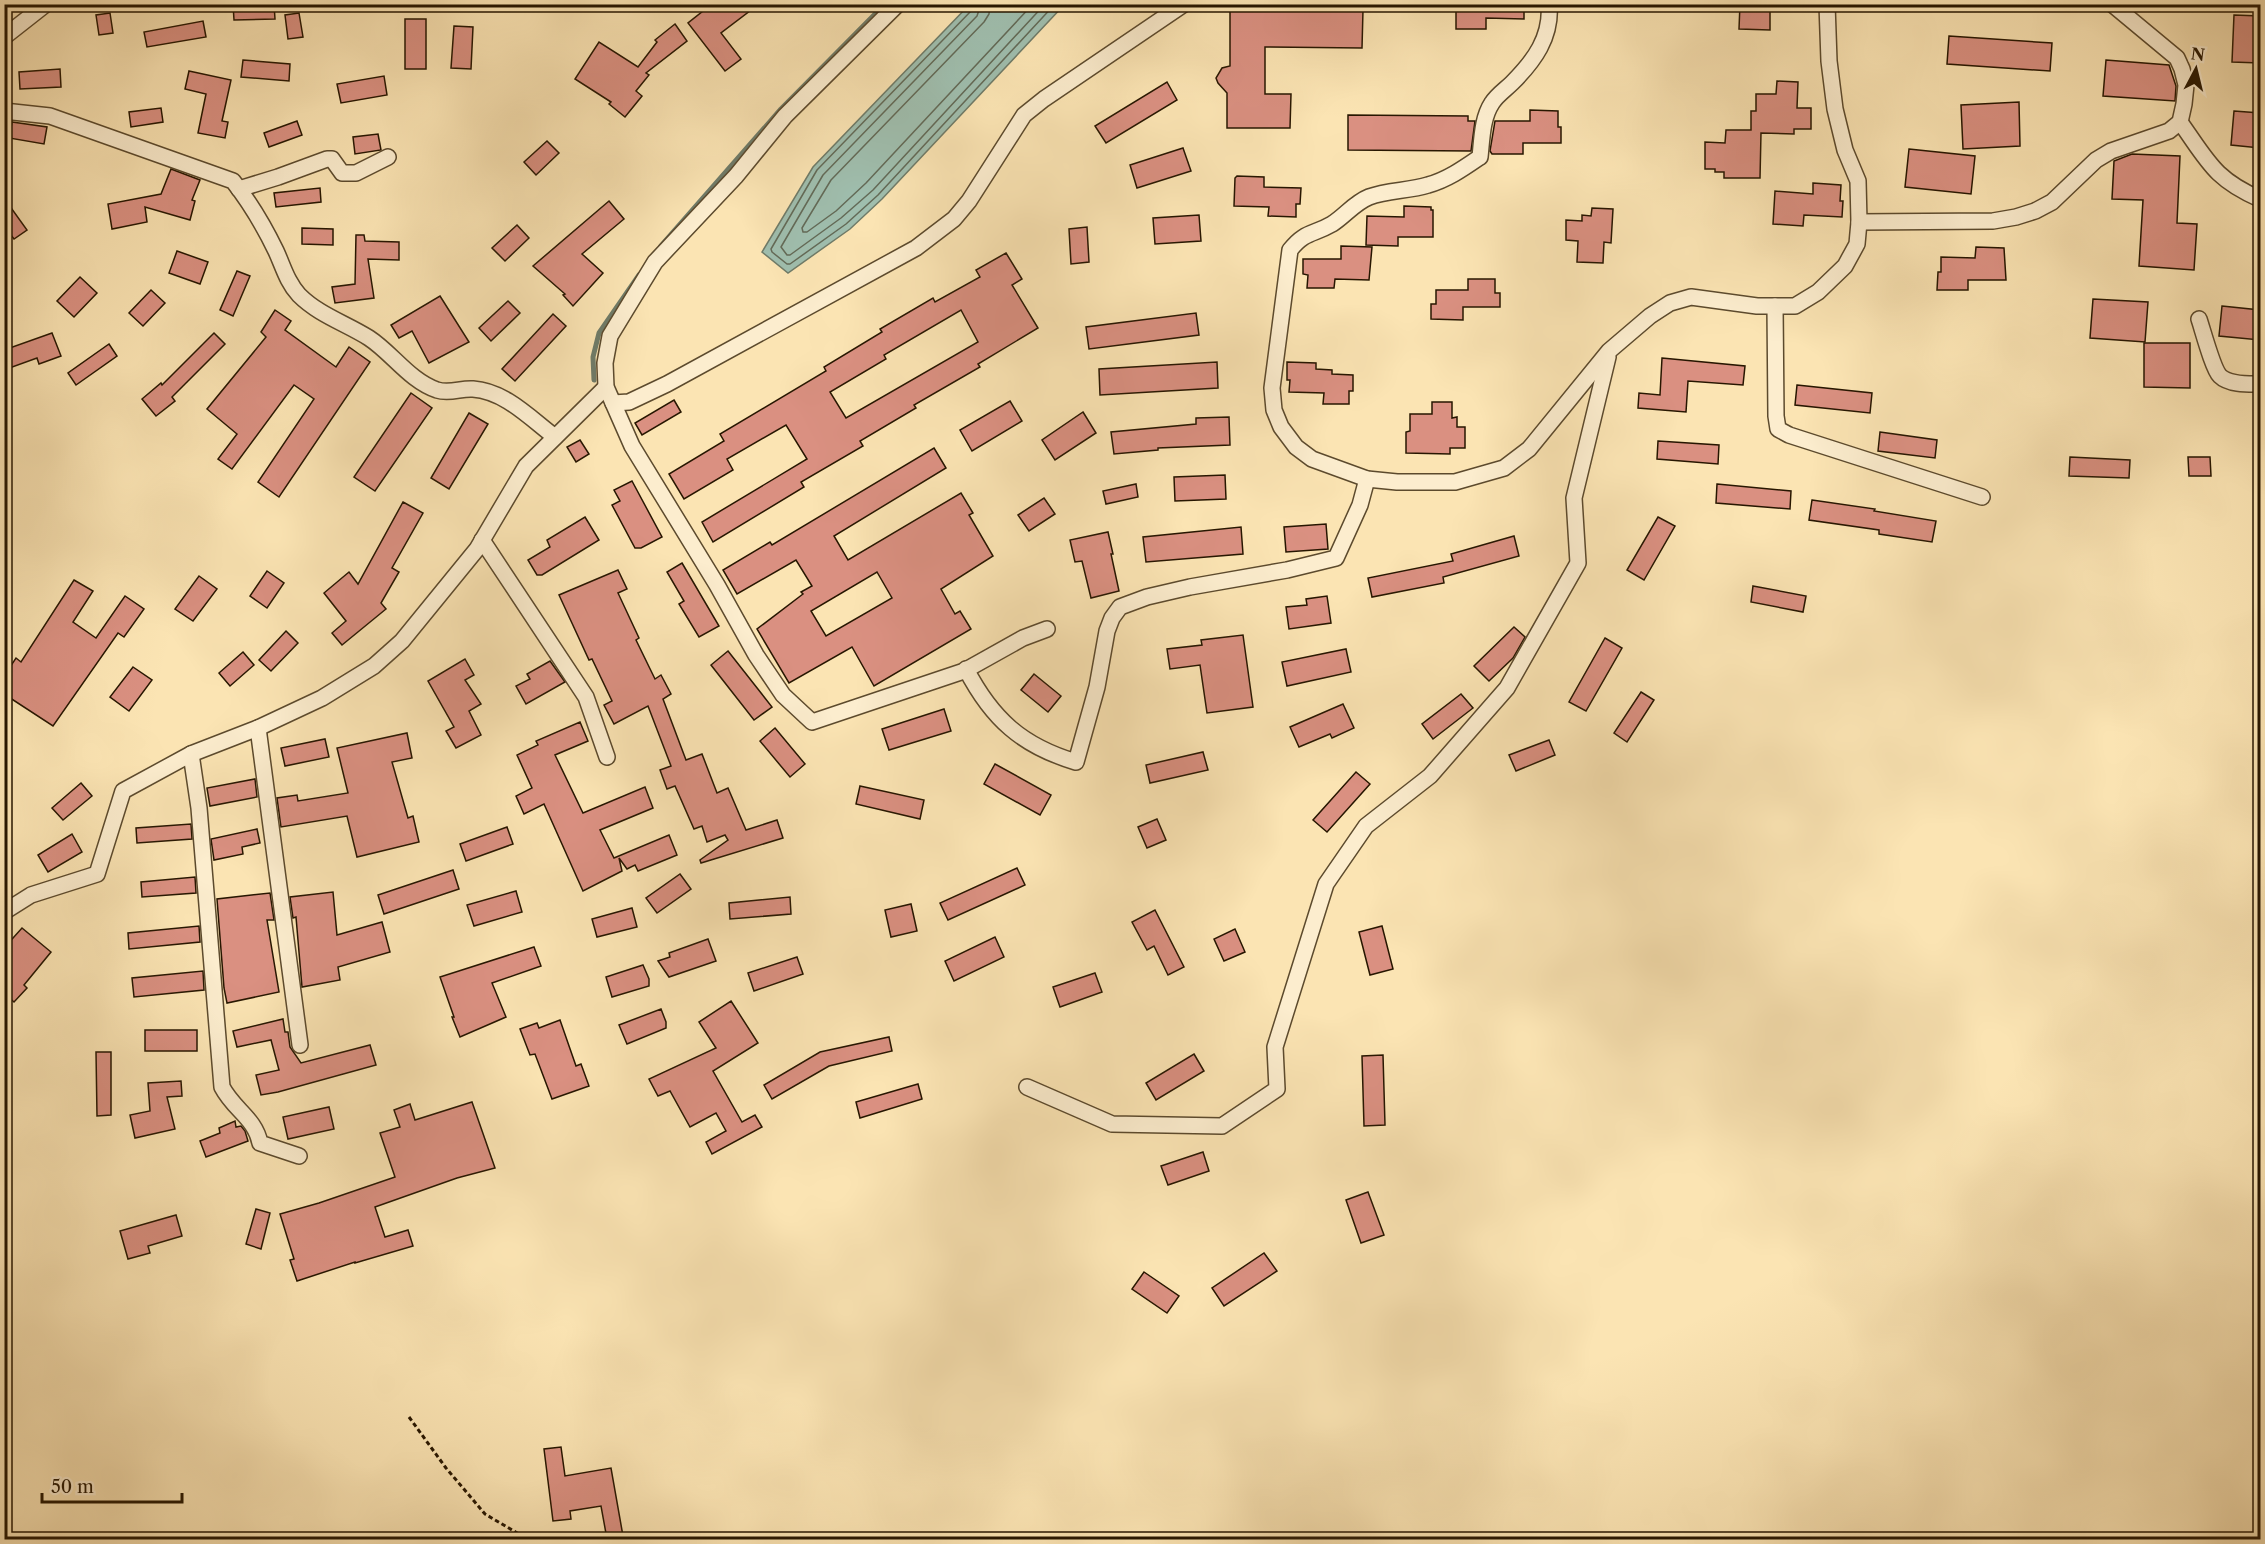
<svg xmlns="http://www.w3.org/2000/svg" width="2265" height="1544" font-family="'Libre Caslon Text',serif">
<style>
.water{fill:#9fbeae;stroke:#6f7b68;stroke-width:1.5}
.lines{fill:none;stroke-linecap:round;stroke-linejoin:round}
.shore{stroke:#636a57;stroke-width:1.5}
.stream{stroke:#6f7b68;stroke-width:5}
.building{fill:#da9081;stroke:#271600;stroke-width:1.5;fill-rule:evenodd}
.street-casing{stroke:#5c4a2d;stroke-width:18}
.path{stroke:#271600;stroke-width:3;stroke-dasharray:4.5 3;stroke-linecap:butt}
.street{stroke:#fcedce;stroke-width:15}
</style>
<rect width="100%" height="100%" fill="#fbe4b3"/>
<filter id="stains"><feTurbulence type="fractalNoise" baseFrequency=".00333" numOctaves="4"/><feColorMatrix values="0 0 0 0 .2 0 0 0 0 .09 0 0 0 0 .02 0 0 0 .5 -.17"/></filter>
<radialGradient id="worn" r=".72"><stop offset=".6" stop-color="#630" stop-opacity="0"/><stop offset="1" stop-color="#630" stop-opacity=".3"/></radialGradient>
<polygon class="water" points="970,4 1064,5 882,199 850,229 788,273 762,252 813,167"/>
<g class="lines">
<g class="shore">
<polyline points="973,4 971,11 817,170 771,249 772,252 787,264 790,264 846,224 878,195 1055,4"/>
<polyline points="981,4 977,16 823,175 781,247 787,255 790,255 841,218 873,190 1045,4"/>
<polyline points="990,4 989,14 984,22 831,180 802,228 803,232 807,232 836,211 866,183 1033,4"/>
</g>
<g class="stream">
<polyline points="661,246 781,109 885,4"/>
<polyline points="594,380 593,357 599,333 639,275"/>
</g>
</g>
<g class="building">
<polygon points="233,4 274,4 275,19 234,20"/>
<polygon points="712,4 759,4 721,33 741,59 725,71 688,23"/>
<polygon points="1459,4 1524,4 1524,19 1486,18 1486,29 1456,29 1456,11 1459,11"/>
<polygon points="1740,4 1770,4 1770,30 1739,29"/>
<polygon points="1230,8 1363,10 1362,48 1265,47 1265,94 1291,94 1290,128 1227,128 1227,93 1218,83 1216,78 1222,68 1230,66"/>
<polygon points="110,13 113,33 99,35 96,15"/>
<polygon points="299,13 303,37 288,39 285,15"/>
<polygon points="2234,15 2260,16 2260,63 2232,62"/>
<rect x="405" y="19" width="21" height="50"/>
<polygon points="203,21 206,37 147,47 144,32"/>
<polygon points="675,24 687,41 646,73 649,75 636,91 642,96 625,117 609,104 611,102 575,79 599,42 638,67 657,42 655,40"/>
<polygon points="454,26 473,27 471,69 451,68"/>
<polygon points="1949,36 2052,43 2050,71 1947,64"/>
<polygon points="243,60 290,64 289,81 241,77"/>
<polygon points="2106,60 2169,65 2176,86 2175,101 2103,96"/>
<polygon points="60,69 61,87 20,89 19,72"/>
<polygon points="189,71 231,80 222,121 228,122 225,138 198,133 206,94 185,89"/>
<polygon points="384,76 387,95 341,103 337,84"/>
<polygon points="1777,81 1798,82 1797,108 1811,108 1811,129 1794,129 1794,134 1761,133 1760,178 1724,178 1724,172 1715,172 1715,169 1705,169 1705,142 1725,143 1726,130 1751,130 1751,111 1756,111 1756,94 1776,94"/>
<polygon points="1167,82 1177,100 1106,143 1095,126"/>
<polygon points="2019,102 2020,146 1963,149 1961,105"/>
<polygon points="161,108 163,122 131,127 129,112"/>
<polygon points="1530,110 1558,111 1558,127 1561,127 1561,143 1523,143 1523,154 1492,154 1490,151 1495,121 1530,121"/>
<polygon points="2234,111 2260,113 2260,148 2231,145"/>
<polygon points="1348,115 1468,116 1468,121 1475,121 1471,151 1348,150"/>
<polygon points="297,121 302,135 269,147 264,133"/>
<polygon points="12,122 47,127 44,144 9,138"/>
<polygon points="378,134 381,150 355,154 353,137"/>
<polygon points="547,141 559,153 536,175 524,162"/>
<polygon points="1183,148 1191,171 1137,188 1130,165"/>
<polygon points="1909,149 1975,156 1971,194 1905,187"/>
<polygon points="2132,154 2180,156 2177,223 2197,224 2194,270 2139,266 2143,200 2112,199 2114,161"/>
<polygon points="171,169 200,180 192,200 195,201 190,220 145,207 147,222 112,229 108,204 161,194"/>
<polygon points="1237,176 1264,177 1264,187 1301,188 1300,204 1296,204 1296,217 1268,216 1269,207 1234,206 1235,178"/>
<polygon points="1813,183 1841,185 1840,201 1843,201 1842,217 1804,215 1803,226 1773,224 1775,191 1813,194"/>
<polygon points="320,188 321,202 276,207 274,193"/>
<polygon points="4,198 27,230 14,239 4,226"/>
<polygon points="609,201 624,219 582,254 603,273 573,306 563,295 565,294 533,266"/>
<polygon points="1404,206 1431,207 1431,210 1433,210 1433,237 1398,237 1398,246 1366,245 1367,216 1404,217"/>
<polygon points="1592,208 1613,209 1611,243 1604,242 1603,263 1577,262 1578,241 1566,240 1566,220 1582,221 1582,215 1591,216"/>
<polygon points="1199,215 1201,241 1155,244 1153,218"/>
<polygon points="517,225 529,238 505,261 492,248"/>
<polygon points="1087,227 1089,262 1071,264 1069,229"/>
<polygon points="302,228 333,229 333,245 302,244"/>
<polygon points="356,235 364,235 365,241 399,242 399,260 368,259 374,298 335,303 332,287 355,284"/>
<polygon points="1341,246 1372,247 1369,280 1335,279 1334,288 1307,288 1308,275 1303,274 1303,259 1341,259"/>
<polygon points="1976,247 2004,248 2006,280 1968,280 1968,290 1937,290 1938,272 1941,272 1941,257 1975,258"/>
<polygon points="177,251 208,262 200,284 169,273"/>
<path d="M 1006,253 L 1022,279 L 1012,285 L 1038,328 L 978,364 L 980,367 L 914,405 L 916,408 L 860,441 L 863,446 L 801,482 L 804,487 L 713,542 L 702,522 L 807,459 L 786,425 L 727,459 L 733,470 L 684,499 L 669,474 L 724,441 L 720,434 L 826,371 L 824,367 L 882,332 L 880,329 L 933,298 L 935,302 L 980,277 L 976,270 ZM 961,310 L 978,342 L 846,418 L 830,392 L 886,359 L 884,355 Z"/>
<polygon points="237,271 250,276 233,316 220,310"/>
<polygon points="80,277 97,293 74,317 57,301"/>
<polygon points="1468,279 1495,279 1495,293 1500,293 1500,307 1463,307 1463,320 1431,319 1431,304 1436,304 1436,290 1468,290"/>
<polygon points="151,290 165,303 143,326 129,313"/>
<polygon points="440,296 469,342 429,363 412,331 399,338 391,325"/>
<polygon points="2093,299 2148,302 2145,342 2090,338"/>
<polygon points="508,301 520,313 491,341 479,328"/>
<polygon points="2222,306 2260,310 2260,340 2219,336"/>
<polygon points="275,310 291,321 285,330 336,367 349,347 370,362 279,497 258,482 314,399 294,385 232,469 218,459 237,434 207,409 266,337 261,332"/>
<polygon points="1196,313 1199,335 1089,349 1086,327"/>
<polygon points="553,314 566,326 515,381 502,369"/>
<polygon points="52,333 61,356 39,364 37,358 4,370 4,350"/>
<polygon points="214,333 225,344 172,397 175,401 156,416 142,399 161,383 162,385"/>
<polygon points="2144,343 2190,343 2190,388 2144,387"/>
<polygon points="109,344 117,356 76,385 68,373"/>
<polygon points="1662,358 1745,366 1743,385 1688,381 1686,412 1638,408 1639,393 1660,395"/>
<polygon points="1217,362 1218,388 1100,395 1099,369"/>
<polygon points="1287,362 1316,363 1316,369 1332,370 1332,374 1353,375 1353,391 1349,391 1349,404 1323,404 1324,393 1289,392 1290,380 1287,380"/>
<polygon points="1797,385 1872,393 1870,413 1795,405"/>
<polygon points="411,393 432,408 375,491 354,477"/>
<polygon points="674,400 681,412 642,435 635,423"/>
<polygon points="1010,401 1022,421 972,451 960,430"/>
<polygon points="1432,402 1452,402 1452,418 1457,417 1457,427 1465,427 1465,448 1450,448 1450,454 1406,453 1406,432 1410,431 1410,414 1432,414"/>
<polygon points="1083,412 1096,433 1055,460 1042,440"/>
<polygon points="469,413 488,424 449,489 431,478"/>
<polygon points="1229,417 1230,445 1158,448 1158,450 1114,454 1111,432 1196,424 1196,418"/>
<polygon points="1880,432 1937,440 1935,458 1878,451"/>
<polygon points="580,440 589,454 576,462 567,447"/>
<polygon points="1658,441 1719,445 1718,464 1657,459"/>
<path d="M 934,448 L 946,468 L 834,536 L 848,560 L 961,493 L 973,513 L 969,515 L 993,556 L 941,589 L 955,614 L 960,611 L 971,629 L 874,686 L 852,647 L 789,683 L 757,629 L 803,594 L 801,592 L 812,586 L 796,560 L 737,594 L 723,570 L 770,542 L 772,545 ZM 877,572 L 892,598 L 826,636 L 811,611 Z"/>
<polygon points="2070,457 2130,460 2129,478 2069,476"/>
<polygon points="2188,457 2210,457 2211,476 2189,476"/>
<polygon points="1225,475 1226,499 1175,501 1174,477"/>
<polygon points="632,481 662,537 641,548 635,548 612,505 620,501 614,490"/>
<polygon points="1136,484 1138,497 1106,504 1103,491"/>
<polygon points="1717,484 1791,491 1790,509 1716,503"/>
<polygon points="1044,498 1055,514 1029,531 1018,515"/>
<polygon points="1812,500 1875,509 1874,511 1936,521 1932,542 1879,534 1879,530 1809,520"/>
<polygon points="403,502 423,513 392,568 399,572 381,603 386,609 342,645 332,633 346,621 324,593 349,572 358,584"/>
<polygon points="585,517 599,540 542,575 537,575 528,560 550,547 547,540"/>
<polygon points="1658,517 1675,526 1644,580 1627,570"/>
<polygon points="1326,524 1328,549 1286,552 1284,527"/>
<polygon points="1241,527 1243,554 1146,562 1143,537"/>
<polygon points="1108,532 1113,554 1111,554 1119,591 1091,598 1082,561 1075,562 1070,540"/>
<polygon points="1514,536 1519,556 1443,577 1444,583 1372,597 1368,578 1453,561 1451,554"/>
<polygon points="682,563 719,626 699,637 679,604 684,601 667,572"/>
<polygon points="618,570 627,589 618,593 639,638 636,640 655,679 661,675 671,694 663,699 686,760 702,754 717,793 728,788 746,830 777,820 783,838 701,863 700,860 728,840 725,835 707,842 702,826 694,829 675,786 667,789 660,770 671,766 648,706 614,724 604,705 612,701 592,659 589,660 559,595"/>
<polygon points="267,571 284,583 267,608 250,596"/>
<polygon points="199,576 217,589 193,621 175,609"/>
<polygon points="74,580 93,591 73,622 96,638 125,596 144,609 124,637 118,633 53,726 4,694 4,676 16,658 21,662"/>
<polygon points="1753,586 1806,596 1803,612 1751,602"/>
<polygon points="1327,596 1331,623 1289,629 1286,607 1307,605 1306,599"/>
<polygon points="1514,627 1525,637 1513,658 1489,681 1474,666"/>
<polygon points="286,631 298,643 271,671 259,660"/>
<polygon points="1243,635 1253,707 1207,713 1200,665 1170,669 1167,649 1202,645 1201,640"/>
<polygon points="1605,638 1622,648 1586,711 1569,702"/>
<polygon points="1346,649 1351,672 1287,686 1282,662"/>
<polygon points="728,651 772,707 754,720 711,665"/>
<polygon points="243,652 254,665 230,686 219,673"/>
<polygon points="465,659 474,675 465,680 481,704 469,711 481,735 456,748 446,731 454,727 428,681"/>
<polygon points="550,661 565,682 526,704 516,686 530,679 527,674"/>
<polygon points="133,667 152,680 129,711 110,697"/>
<polygon points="1034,674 1061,696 1048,712 1021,690"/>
<polygon points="1641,692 1654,700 1627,742 1614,733"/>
<polygon points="1461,694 1473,708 1433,739 1422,724"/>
<polygon points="1343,704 1354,728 1332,738 1330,734 1299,747 1290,727"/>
<polygon points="944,709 951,731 889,750 882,729"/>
<polygon points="580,722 588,741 555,755 583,813 645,787 653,808 600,830 614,858 669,835 677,855 638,871 635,865 627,869 619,858 622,871 583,891 544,804 524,814 516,796 532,788 517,755 538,745 536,741"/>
<polygon points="775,728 805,764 790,777 760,741"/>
<polygon points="407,733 412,758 392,762 408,818 413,816 419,842 357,857 347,816 281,827 277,798 297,795 298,801 348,793 337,748"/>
<polygon points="325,739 329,757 285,766 281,748"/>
<polygon points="1549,740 1555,755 1516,771 1509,755"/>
<polygon points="1203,752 1208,770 1150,783 1146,765"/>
<polygon points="995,764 1051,795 1040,815 984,784"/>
<polygon points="1356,772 1370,784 1327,832 1313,820"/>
<polygon points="255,779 257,797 210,806 207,788"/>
<polygon points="81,783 92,796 63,820 52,808"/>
<polygon points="860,786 924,800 920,819 856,804"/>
<polygon points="1157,819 1166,840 1147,848 1138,827"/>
<polygon points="191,824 192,839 137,843 136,828"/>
<polygon points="507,827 513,844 466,861 460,844"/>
<polygon points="257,829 260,843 242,847 243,854 214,860 211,839"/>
<polygon points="72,834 82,852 48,872 38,855"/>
<polygon points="1017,868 1025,885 948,920 940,903"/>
<polygon points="453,870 459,889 384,914 378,895"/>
<polygon points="680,874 691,889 657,913 646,898"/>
<polygon points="195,877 196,893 142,897 141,882"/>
<polygon points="516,891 522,912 474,926 467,905"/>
<polygon points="333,892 337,935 382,922 390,952 338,967 340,980 302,987 296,917 293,918 290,897"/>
<polygon points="270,893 274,920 267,920 279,992 227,1003 224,988 217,899"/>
<polygon points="790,897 791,914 730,919 729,903"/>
<polygon points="911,904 917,931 891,937 885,910"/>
<polygon points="632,908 637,927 597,937 592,919"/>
<polygon points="1155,910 1184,967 1168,975 1154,946 1147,950 1132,922"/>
<polygon points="199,926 200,942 129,949 128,933"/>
<polygon points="1382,926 1393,969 1370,975 1359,932"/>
<polygon points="22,928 51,952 24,985 27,988 14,1002 4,993 4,948"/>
<polygon points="1235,929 1245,952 1224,961 1214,939"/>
<polygon points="995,937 1004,957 954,981 945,961"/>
<polygon points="708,939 716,961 669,977 658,961 670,957 669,953"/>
<polygon points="534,947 541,966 492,983 506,1017 460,1037 452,1017 454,1017 440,977"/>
<polygon points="797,957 803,974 754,991 748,973"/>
<polygon points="643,965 649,979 649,986 612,997 606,977"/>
<polygon points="203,971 204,990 134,997 132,978"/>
<polygon points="1095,973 1102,992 1060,1007 1053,987"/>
<polygon points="731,1001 758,1043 713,1071 742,1122 755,1115 762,1127 712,1154 706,1142 726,1131 716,1113 690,1127 670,1091 658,1096 649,1079 716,1048 699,1022"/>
<polygon points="661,1009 666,1022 666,1028 627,1044 619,1025"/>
<polygon points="283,1019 285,1032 288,1032 290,1047 301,1063 370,1045 376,1065 278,1092 261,1095 256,1075 279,1070 271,1040 237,1047 233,1031"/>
<polygon points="560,1020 576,1066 581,1064 589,1086 552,1099 535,1054 530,1055 520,1029 537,1023 539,1028"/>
<rect x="145" y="1030" width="52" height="21"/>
<polygon points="889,1037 892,1051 829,1066 772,1099 764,1085 820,1052"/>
<polygon points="96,1052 111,1052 111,1115 97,1116"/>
<polygon points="1194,1054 1204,1071 1156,1100 1146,1083"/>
<polygon points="1383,1055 1385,1125 1364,1126 1362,1056"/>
<polygon points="181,1081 182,1096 167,1097 175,1129 135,1138 130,1115 150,1111 148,1083"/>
<polygon points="918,1084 922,1099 860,1118 856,1102"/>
<polygon points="472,1102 495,1168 457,1178 375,1207 385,1237 408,1230 413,1246 355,1263 355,1262 297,1281 290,1260 294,1259 280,1214 319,1203 395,1177 380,1133 400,1127 394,1110 410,1104 415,1120"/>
<polygon points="329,1107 334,1129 288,1139 283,1117"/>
<polygon points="235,1121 236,1127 241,1126 245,1131 248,1141 206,1157 200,1141 220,1133 219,1128"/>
<polygon points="1203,1152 1209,1171 1168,1185 1161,1166"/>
<polygon points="1368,1192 1384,1235 1361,1243 1346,1200"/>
<polygon points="256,1209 270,1213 261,1249 246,1244"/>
<polygon points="176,1215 182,1236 148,1246 150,1253 128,1259 120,1231"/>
<polygon points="1264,1253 1277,1271 1224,1306 1212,1288"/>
<polygon points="1144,1272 1179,1296 1167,1313 1132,1289"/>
<polygon points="561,1447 565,1476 611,1468 623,1536 607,1539 601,1506 570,1511 571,1519 553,1521 544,1449"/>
</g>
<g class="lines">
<defs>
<g id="street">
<polyline points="898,4 785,116 736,176 655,262 610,336 605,363 606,387 632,446 717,585 756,655 783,695 812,722 964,671 1023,638 1047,629"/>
<path d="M 1549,4 C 1552,37 1534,61 1512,83 C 1506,89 1497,95 1492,103 C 1482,118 1482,139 1480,157 C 1464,168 1447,180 1428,185 C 1409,191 1387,190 1369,197 C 1354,203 1345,216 1332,224 C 1313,235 1305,231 1290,250 L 1272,388 L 1274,410 L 1281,427 L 1296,447 L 1312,459 L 1367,479 L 1397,482 L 1455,482 L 1504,468 L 1529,449 L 1609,351 L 1650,316 L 1670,303 L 1691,297 L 1757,306 L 1795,306 L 1818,292 L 1845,266 L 1857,244 L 1859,222 L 1858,181 L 1845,150 L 1835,109 L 1829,61 L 1827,4"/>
<polyline points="4,37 46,4"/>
<path d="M 4,111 L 50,116 L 233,181 C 251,204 263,224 276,251 C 283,266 287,282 299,295 C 319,315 345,323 369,338 C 392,353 410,381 437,390 C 450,394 461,388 473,389 C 505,391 531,419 555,437"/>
<path d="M 2180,122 C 2208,161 2214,179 2260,199"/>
<polyline points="239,189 278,177 327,159 332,159 342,173 356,173 388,157"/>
<polyline points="1859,222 1993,221 2016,217 2035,211 2052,202 2096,160 2111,151 2169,131 2180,122 2184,104 2186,85 2182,69 2177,58 2112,4"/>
<polyline points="1775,306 1776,416 1778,429 1789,435 1982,497"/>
<path d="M 2199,319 C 2203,331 2213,369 2220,376 C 2229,385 2249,384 2260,384"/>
<polyline points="613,403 629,402 667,384 916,248 954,219 969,201 1024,115 1044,99 1184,4"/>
<polyline points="482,540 586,697 607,757"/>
<path d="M 966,669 C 992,719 1022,746 1076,762 L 1097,687 L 1107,631 L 1112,618 L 1120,607 L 1147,597 L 1190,587 L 1287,570 L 1336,558 L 1360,505 L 1367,479"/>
<polyline points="258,728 300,1045"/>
<path d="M 191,754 L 199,808 L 222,1087 C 234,1110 255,1118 260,1143 L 299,1156"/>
<polyline points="4,912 31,895 97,874 123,791 191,754 258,728 322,698 374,666 402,641 477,549 526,466 606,387"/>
<polyline points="1027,1087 1112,1124 1222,1126 1277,1089 1275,1047 1326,884 1366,826 1430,776 1507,688 1578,563 1574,498 1608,357"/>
</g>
</defs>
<use href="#street" class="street-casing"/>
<polyline class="path" points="409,1417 446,1468 485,1514 529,1540"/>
<use href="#street" class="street"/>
</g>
<rect width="2265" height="1544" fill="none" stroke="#fbe4b3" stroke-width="24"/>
<rect x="6" y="6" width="2253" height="1532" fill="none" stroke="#271600" stroke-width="3"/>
<rect x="12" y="12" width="2241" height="1520" fill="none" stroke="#271600" stroke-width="1.5"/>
<g transform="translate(2196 69) rotate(7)" stroke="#fcedce" stroke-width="4.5" paint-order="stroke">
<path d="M0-4.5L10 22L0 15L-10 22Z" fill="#271600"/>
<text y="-9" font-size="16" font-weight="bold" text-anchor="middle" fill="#271600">N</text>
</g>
<path d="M42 1493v9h140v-9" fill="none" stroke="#271600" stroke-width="3"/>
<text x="51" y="1493" font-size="18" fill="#271600" stroke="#fcedce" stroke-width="4.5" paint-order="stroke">50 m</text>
<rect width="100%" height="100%" filter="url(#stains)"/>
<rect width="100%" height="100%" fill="url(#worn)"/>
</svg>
